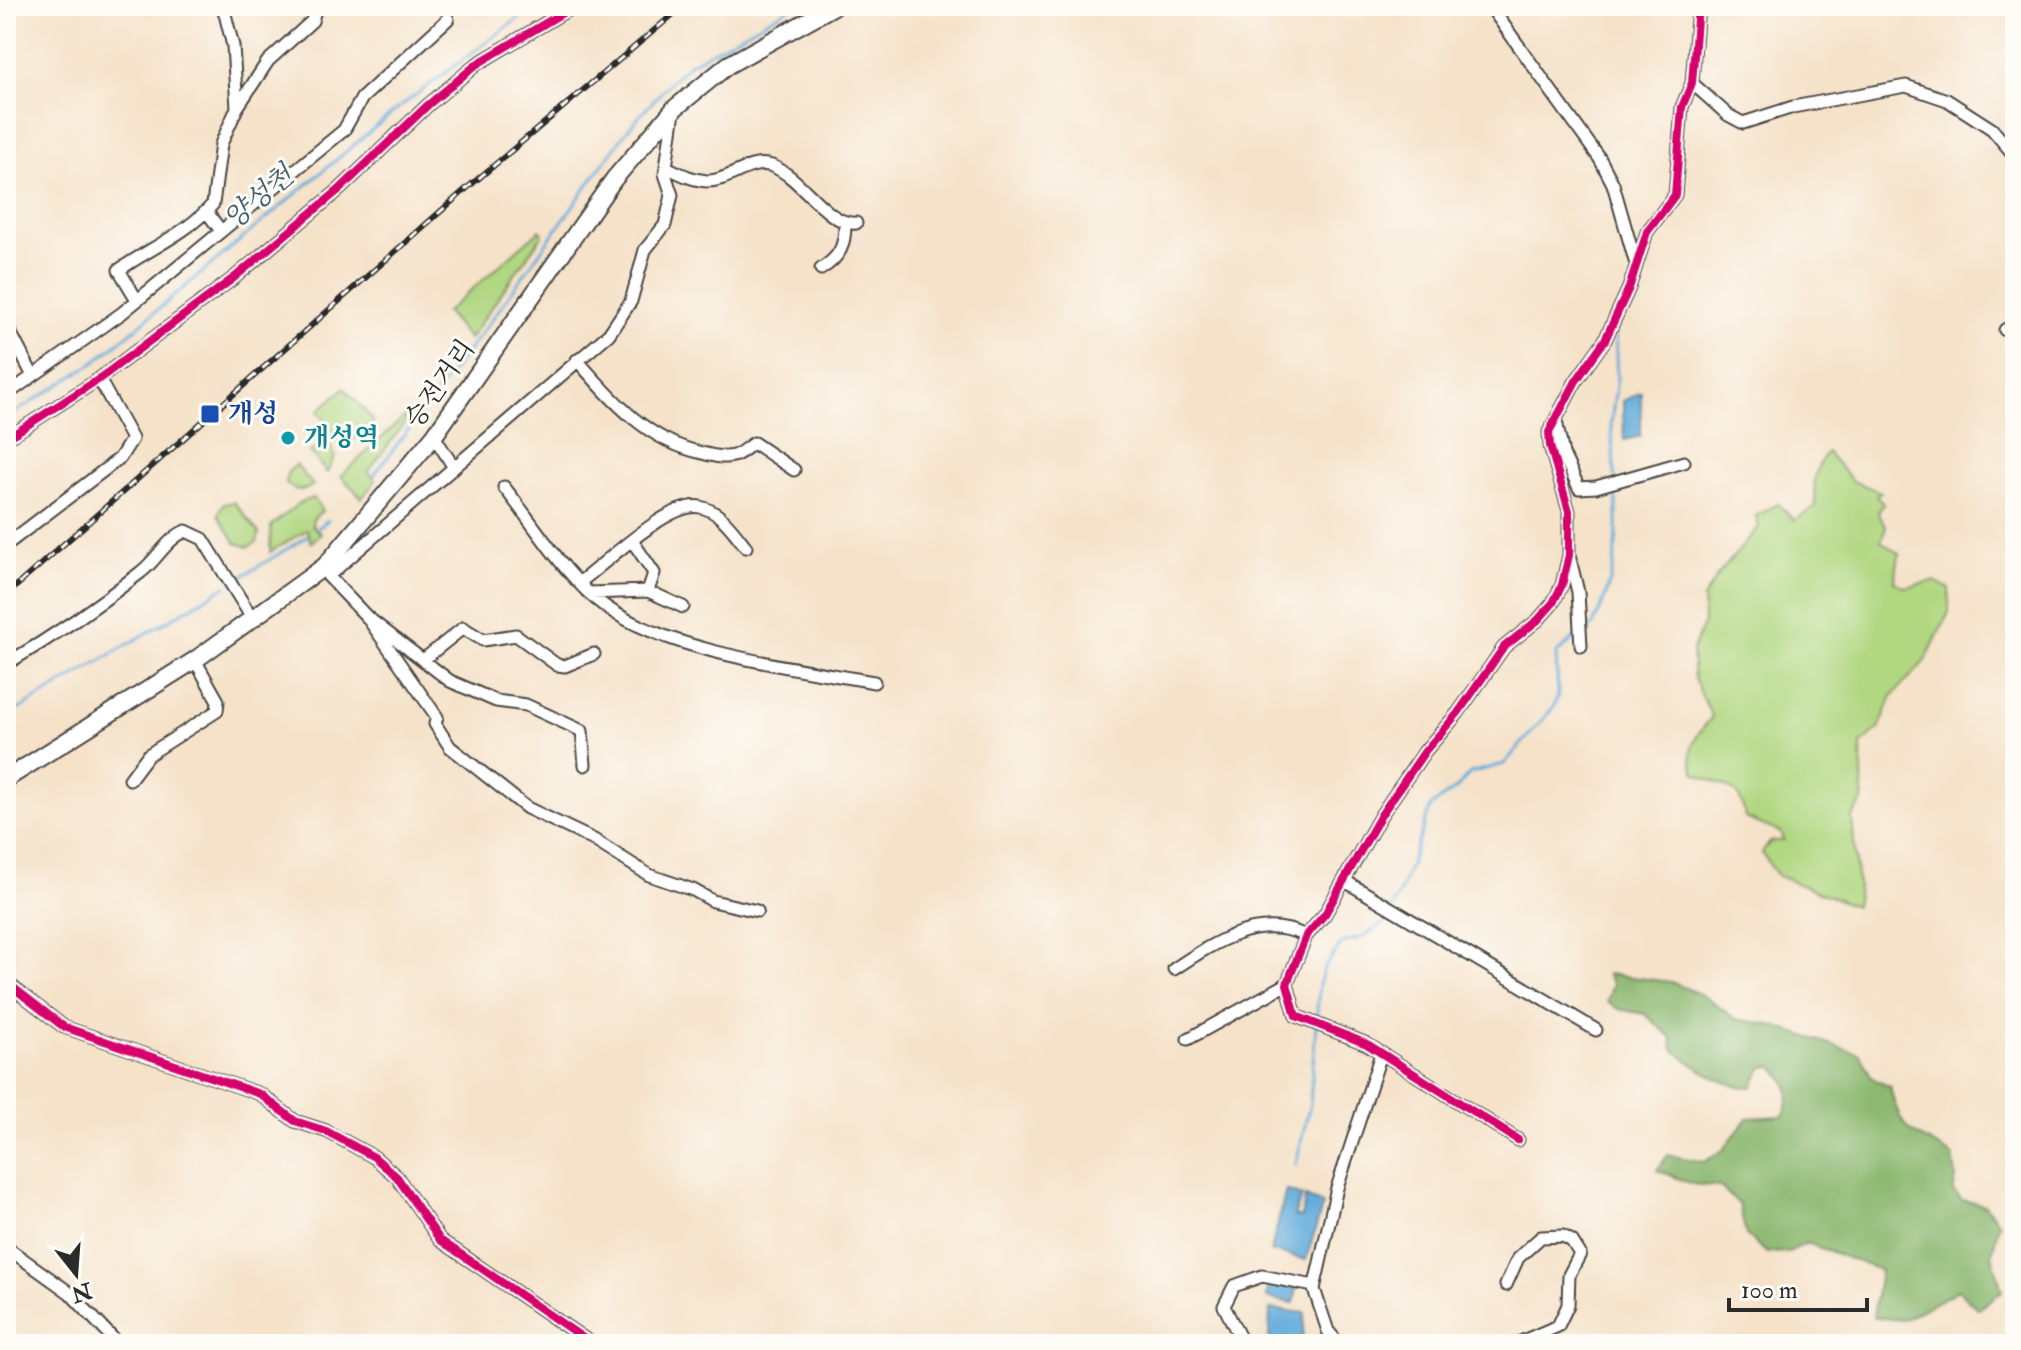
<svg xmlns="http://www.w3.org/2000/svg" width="2021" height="1350" viewBox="0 0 2021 1350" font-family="'IM FELL Double Pica','Noto Serif KR',serif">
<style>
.green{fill:#b1d781;stroke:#6e8156;stroke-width:2}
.forest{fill:#8cb86f;stroke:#5c724d;stroke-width:2}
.water{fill:#64acdb;stroke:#486c83;stroke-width:2}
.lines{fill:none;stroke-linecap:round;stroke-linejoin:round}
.stream{stroke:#64acdb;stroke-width:3}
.minor-casing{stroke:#494643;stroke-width:15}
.primary-casing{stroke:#494643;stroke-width:20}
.minor{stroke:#fff;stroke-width:11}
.primary{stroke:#fff;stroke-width:16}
.rail-casing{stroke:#2b2b2b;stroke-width:6}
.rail{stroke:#fdfcf7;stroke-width:3;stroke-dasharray:9;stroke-linecap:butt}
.cycleway-casing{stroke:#fdfcf7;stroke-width:13}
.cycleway{stroke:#d6006c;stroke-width:8}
.transit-dot{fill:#1a4fb4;stroke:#fdfcf7;stroke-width:3}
.culture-dot{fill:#0f9aa8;stroke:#fdfcf7;stroke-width:3}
.labels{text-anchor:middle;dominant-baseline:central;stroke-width:6;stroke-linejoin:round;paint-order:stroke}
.street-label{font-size:26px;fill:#2b2b2b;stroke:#fdfcf7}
.transit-label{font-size:26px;font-weight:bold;fill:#164399;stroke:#fdfcf7;text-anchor:start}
.culture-label{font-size:26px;font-weight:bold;fill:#0d838f;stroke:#fdfcf7;text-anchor:start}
.water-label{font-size:28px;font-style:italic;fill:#425f71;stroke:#fdfcf7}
</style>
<rect width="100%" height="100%" fill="#fdfcf7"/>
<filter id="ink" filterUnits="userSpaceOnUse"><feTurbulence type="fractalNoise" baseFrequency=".0125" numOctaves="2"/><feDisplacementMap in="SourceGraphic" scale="16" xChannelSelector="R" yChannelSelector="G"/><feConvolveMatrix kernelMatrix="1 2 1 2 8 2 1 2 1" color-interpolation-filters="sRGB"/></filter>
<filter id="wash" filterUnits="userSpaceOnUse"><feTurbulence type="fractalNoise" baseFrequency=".006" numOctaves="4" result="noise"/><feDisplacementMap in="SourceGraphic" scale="32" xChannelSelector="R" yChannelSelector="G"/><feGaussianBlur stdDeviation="1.8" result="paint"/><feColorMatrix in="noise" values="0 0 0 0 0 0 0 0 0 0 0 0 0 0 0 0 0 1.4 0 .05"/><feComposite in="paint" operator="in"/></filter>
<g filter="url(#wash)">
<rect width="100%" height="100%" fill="#f5e2c9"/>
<!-- green -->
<path class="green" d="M 540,230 L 543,234 L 469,339 L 446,312 Z
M 344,388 L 374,421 L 344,448 L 318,411 Z
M 404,417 L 407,420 L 368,472 L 376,480 L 362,498 L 341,476 Z
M 324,443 L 330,445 L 335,456 L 327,473 L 310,452 Z
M 1827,452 L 1852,481 L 1881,492 L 1876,496 L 1883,504 L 1878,512 L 1886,527 L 1881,541 L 1899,554 L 1895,582 L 1905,587 L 1935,581 L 1949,589 L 1949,612 L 1925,661 L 1892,696 L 1879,729 L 1861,744 L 1863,799 L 1852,818 L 1858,887 L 1855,906 L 1778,876 L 1762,853 L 1770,842 L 1785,840 L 1780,832 L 1745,818 C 1741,782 1722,788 1695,773 C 1685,746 1695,737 1712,717 L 1694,679 L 1692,652 L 1704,622 L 1703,599 L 1716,577 L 1759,527 L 1756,516 L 1778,504 L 1794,520 L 1816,507 C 1813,485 1813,470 1827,452 Z
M 296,465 L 313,485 C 304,492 295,492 286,483 L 287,473 Z
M 314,498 L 322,511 L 313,519 L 312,525 L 321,534 L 311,542 L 307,530 L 270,552 L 271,526 L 301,502 Z
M 234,502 L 259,533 L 257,542 L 248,547 L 236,543 L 218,515 L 223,504 Z"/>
<!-- forest -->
<path class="forest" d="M 1607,974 L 1671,982 L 1702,995 L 1736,1019 L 1771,1025 L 1860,1054 L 1872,1078 L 1890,1087 C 1903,1140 1913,1129 1953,1156 L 1956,1178 L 1953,1192 L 1962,1200 L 1985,1205 L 1999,1223 L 1992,1254 L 2002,1291 L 1978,1309 L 1958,1290 L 1903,1320 L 1873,1317 L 1880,1270 L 1807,1243 L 1788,1252 L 1767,1253 L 1746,1235 L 1739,1204 L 1720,1187 L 1693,1184 L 1657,1170 L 1668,1155 L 1704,1162 L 1723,1150 L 1747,1118 L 1783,1116 C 1794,1096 1789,1082 1773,1066 L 1763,1067 L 1752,1087 C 1720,1087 1699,1068 1673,1050 L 1672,1038 L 1645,1014 L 1618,1009 L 1607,1001 L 1613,985 Z"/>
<!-- water -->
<path class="water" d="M 1641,392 L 1641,436 L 1624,440 L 1623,401 Z
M 1286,1190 L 1302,1196 L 1294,1216 L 1302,1218 L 1305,1197 L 1323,1204 L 1306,1260 L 1271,1251 Z
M 1269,1282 L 1297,1288 L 1294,1303 L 1267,1298 Z
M 1270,1309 L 1305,1313 L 1302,1341 L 1269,1340 Z"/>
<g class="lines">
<!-- stream -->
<path class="stream" d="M 6,418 L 94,363 L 397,109 L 535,6
M 374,475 L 495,315 L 628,129 L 675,77 L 691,63 L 793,6
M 1615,477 L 1611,424 L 1617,378 L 1615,330
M 318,528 L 328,520
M 233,582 L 308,536
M 1584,630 L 1592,627 C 1616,581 1621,536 1615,484
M 6,717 L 226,586
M 1296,1164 L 1310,1103 L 1319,985 L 1324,968 L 1342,943 L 1363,937 L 1383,924 L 1401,890 L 1431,806 L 1456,789 L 1470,773 L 1504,764 L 1552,709 L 1558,696 L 1556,654 L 1575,638"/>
</g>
</g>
<g filter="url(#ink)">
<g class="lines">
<!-- minor casing -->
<g class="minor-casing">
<path id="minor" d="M 223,6 L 233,46 L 237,108
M 1490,6 L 1600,159 L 1613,184 L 1635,261
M 1692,83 L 1728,115 L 1743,123 L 1793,107 L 1906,86 L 1947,100 L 1992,129 L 2015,156
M 666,167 C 679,173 692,180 707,181 C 729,182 750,158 772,166 C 802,177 827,226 856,223
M 207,212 L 221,231
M 821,269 C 840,257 845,246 845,224
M 137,300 L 119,270 C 152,247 186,234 213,204 L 221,144 L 237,108 L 268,61 L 312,21 L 316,6
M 6,324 L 33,376
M 2005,330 L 2015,324
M 577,360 C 613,401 647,441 702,453 C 711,455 723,459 733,456 C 741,454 747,447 754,443 L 794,470
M 6,395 L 122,313 L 344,130 L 362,98 L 448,19
M 1556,421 L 1563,454 L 1579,488 L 1596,487 L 1684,462
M 434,436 L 453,466
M 6,439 L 99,379 L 235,277 L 340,189 L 428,105 L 477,64 L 574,6
M 504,487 C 534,524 568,581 606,607 C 671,653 796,668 874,682
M 633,542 L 654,573 L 648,591
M 6,545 L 120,458 L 132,439 L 99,379
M 1569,555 L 1578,592 L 1581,646
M 325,566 L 328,576 L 609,334 L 631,301 L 645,250 L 665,225 L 672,195 L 665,174 L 674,111
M 328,576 L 367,617 L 450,681 L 496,701 L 526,705 L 582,731 L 585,765
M 580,582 C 606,563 669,501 700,507 C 721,511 734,532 746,547
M 589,593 L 648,591 L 683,607
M 367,617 L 437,717 L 435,724 L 450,747 L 527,808 L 594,840 L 649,875 L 693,890 L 713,901 L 757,911
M 423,660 L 463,628 L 483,640 L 516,635 L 557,665 L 565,666 L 594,654
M 6,664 C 54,636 98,606 141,572 C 157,560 167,538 186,531 L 203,539 L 254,621
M 130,779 L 148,755 L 217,711 L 218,701 L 195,660
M 1345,881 L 1596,1030
M 1174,969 C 1215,942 1258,913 1306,936
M 6,982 L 64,1027 L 260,1094 L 295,1121 L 326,1131 L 374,1157 L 397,1177 L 440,1240 L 592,1344
M 1188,1039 L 1287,984
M 1518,1140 L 1367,1044 L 1296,1016 L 1287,984 L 1306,936 L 1325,914 L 1381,815 L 1425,751 L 1458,713 L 1504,647 L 1538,620 L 1553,603 L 1562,585 L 1569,555 L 1569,511 L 1550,446 L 1549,432 L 1576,381 L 1605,340 L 1629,288 L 1647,232 L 1675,195 L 1682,107 L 1692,83 L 1698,6
M 6,1247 L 70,1293 L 118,1344
M 1506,1285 L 1518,1258 L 1541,1237 L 1563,1236 L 1572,1241 L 1580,1254 L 1569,1275 L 1568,1305 L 1558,1326 L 1516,1344
M 1243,1344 L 1224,1306 L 1234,1286 L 1262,1276 L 1314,1286
M 1339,1344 L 1328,1331 L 1314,1289 L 1337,1188 L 1381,1054"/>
</g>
<!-- primary casing -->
<g class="primary-casing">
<path id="primary" d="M 6,779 L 195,660 L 325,566 L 434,436 L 614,179 L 675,108 L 728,65 L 834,6"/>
</g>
<!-- minor -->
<use href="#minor" class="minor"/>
<!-- primary -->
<use href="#primary" class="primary"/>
<!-- rail casing -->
<g class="rail-casing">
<path id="rail" d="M 6,595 L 466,189 L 683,6"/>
</g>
<!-- rail -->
<use href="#rail" class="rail"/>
<!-- cycleway casing -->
<g class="cycleway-casing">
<path id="cycleway" d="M 6,439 L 99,379 L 235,277 L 340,189 L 428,105 L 477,64 L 574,6
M 6,982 L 64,1027 L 260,1094 L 295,1121 L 326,1131 L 374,1157 L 397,1177 L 440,1240 L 592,1344
M 1518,1140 L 1367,1044 L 1296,1016 L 1287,984 L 1306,936 L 1325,914 L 1381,815 L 1425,751 L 1458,713 L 1504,647 L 1538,620 L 1553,603 L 1562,585 L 1569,555 L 1569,511 L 1550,446 L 1549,432 L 1576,381 L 1605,340 L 1629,288 L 1647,232 L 1675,195 L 1682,107 L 1692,83 L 1698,6"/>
</g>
<!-- cycleway -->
<use href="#cycleway" class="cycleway"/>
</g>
</g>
<!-- markers -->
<rect class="transit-dot" x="200" y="404" width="20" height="20" rx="4"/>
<circle class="culture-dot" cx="288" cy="438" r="8"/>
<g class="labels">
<!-- street labels -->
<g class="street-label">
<text transform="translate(440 384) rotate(-55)">승전거리</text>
</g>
<!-- transit labels -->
<g class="transit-label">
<text x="228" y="414">개성</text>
</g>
<!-- culture labels -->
<g class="culture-label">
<text x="304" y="438">개성역</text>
</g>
<!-- water labels -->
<g class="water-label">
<text transform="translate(259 198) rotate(-40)">양성천</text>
</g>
</g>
<!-- margin -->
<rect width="2021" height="1350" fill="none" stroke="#fdfcf7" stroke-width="32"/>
<!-- north arrow -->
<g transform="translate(76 1274) rotate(163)" stroke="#fdfcf7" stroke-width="6" paint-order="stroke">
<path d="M0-6L14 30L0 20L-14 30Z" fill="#2b2b2b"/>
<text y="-12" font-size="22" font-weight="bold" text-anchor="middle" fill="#2b2b2b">N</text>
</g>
<!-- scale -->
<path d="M1729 1298v12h138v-12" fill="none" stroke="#2b2b2b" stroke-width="4"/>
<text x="1741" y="1298" font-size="24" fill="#2b2b2b" stroke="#fdfcf7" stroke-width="6" paint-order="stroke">100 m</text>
</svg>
